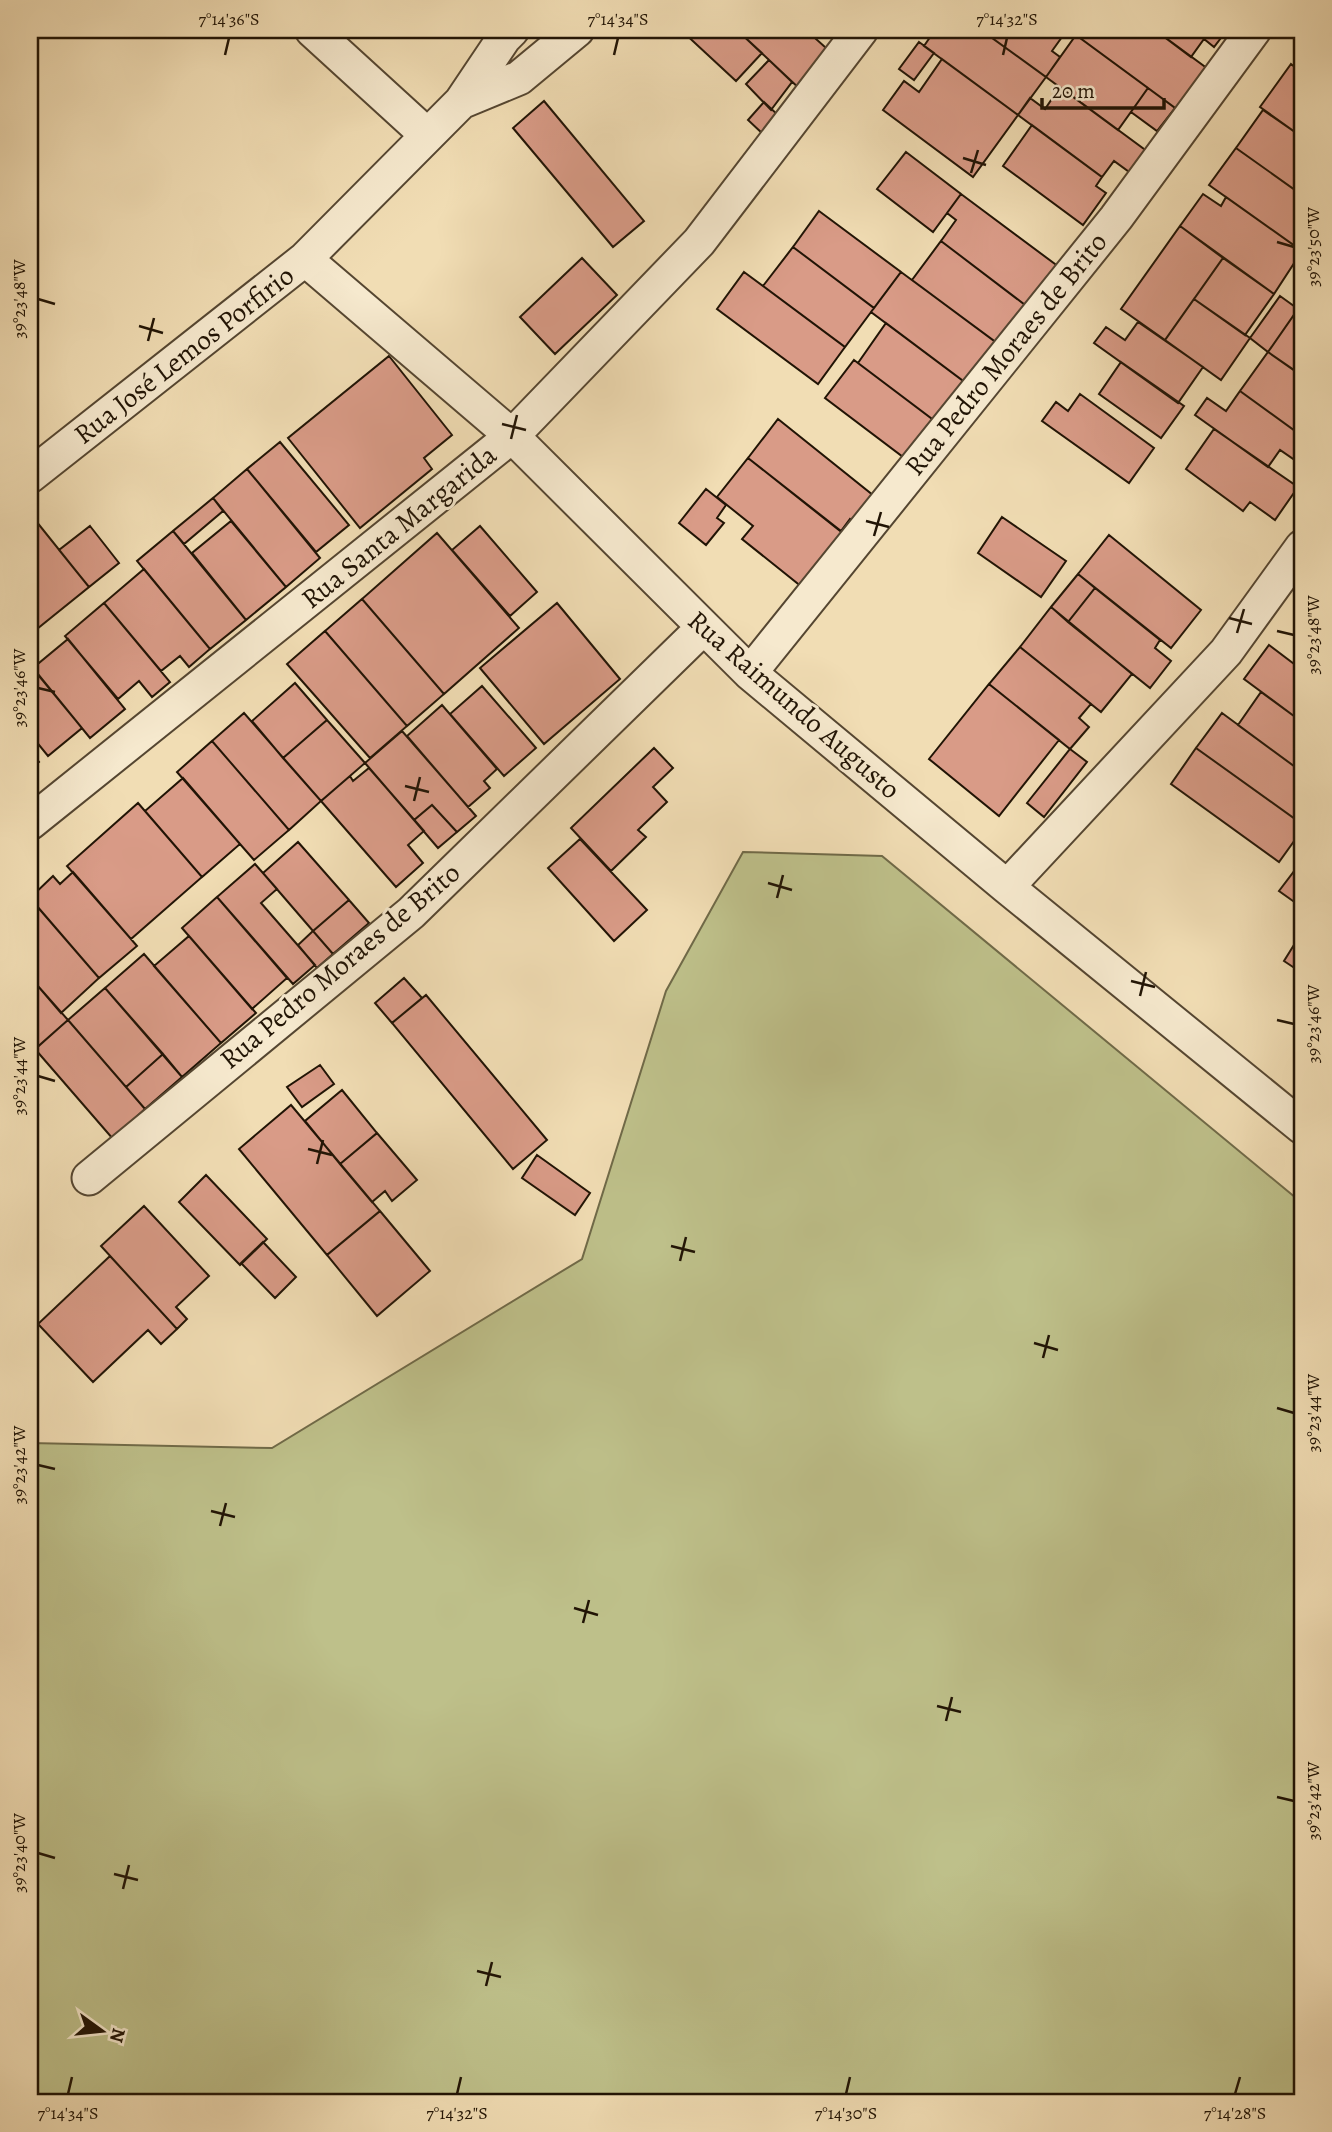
<svg xmlns="http://www.w3.org/2000/svg" width="1332" height="2132" viewBox="0 0 1332 2132" font-family="Alegreya,serif">
<style>
.green{fill:#bec08a;stroke:#706a48;stroke-width:2}
.building{fill:#d99b87;stroke:#211405;stroke-width:2}
.lines{fill:none;stroke-linecap:round;stroke-linejoin:round}
.minor-casing{stroke:#554631;stroke-width:37}
.minor{stroke:#f6e9ce;stroke-width:33}
.ticks{fill:none;stroke:#211405;stroke-width:2.5}
.labels{text-anchor:middle;dominant-baseline:central;stroke-width:6;stroke-linejoin:round;paint-order:stroke}
.street-label{font-size:28px;fill:#211405;stroke:#f6e9ce}
.neatline{fill:none;stroke:#211405;stroke-width:2.5}
.ticks-label{font-size:18px;text-anchor:middle;fill:#211405}
</style>
<rect width="100%" height="100%" fill="#f1ddb4"/>
<filter id="stains"><feTurbulence type="fractalNoise" baseFrequency=".00286" numOctaves="4"/><feColorMatrix values="0 0 0 0 .2 0 0 0 0 .09 0 0 0 0 .02 0 0 0 .5 -.17"/></filter>
<radialGradient id="worn" r=".72"><stop offset=".6" stop-color="#630" stop-opacity="0"/><stop offset="1" stop-color="#630" stop-opacity=".3"/></radialGradient>
<!-- green -->
<path class="green" d="M 743,852 L 882,856 L 1302,1203 L 1302,2102 L 30,2102 L 30,1443 L 272,1448 L 582,1259 L 666,991 Z"/>
<!-- building -->
<path class="building" d="M 683,30 L 737,30 L 762,53 L 736,81 L 682,31 Z
M 737,30 L 806,30 L 835,56 L 802,91 Z
M 935,30 L 981,30 L 1046,77 L 1018,115 L 924,46 Z
M 981,30 L 1067,30 L 1052,51 L 1060,57 L 1046,77 Z
M 1080,30 L 1155,30 L 1208,69 L 1178,110 L 1076,35 Z
M 1155,30 L 1227,30 L 1214,47 L 1204,39 L 1191,57 Z
M 1076,35 L 1148,88 L 1118,130 L 1046,77 Z
M 919,42 L 934,53 L 914,80 L 899,69 Z
M 942,59 L 1018,115 L 973,177 L 883,110 L 904,81 L 919,92 Z
M 769,60 L 792,82 L 771,110 L 746,84 Z
M 1291,64 L 1302,73 L 1302,137 L 1260,107 Z
M 1060,87 L 1148,152 L 1132,174 L 1114,161 L 1102,177 L 1018,115 L 1030,98 L 1045,109 Z
M 1148,88 L 1175,108 L 1157,131 L 1131,112 Z
M 544,101 L 644,221 L 613,247 L 513,128 Z
M 764,102 L 779,116 L 763,134 L 748,120 Z
M 1263,110 L 1302,137 L 1302,195 L 1236,148 Z
M 1032,125 L 1102,177 L 1096,186 L 1106,193 L 1083,225 L 1003,166 Z
M 1236,148 L 1302,195 L 1302,251 L 1209,185 Z
M 906,152 L 961,194 L 933,232 L 877,189 Z
M 961,194 L 1059,267 L 1029,308 L 941,241 L 956,220 L 947,213 Z
M 1203,194 L 1221,206 L 1226,197 L 1302,251 L 1274,294 L 1180,226 Z
M 819,211 L 901,272 L 874,308 L 793,247 Z
M 1180,226 L 1223,258 L 1165,340 L 1121,309 Z
M 941,241 L 1029,308 L 1001,346 L 912,280 Z
M 793,247 L 874,308 L 845,347 L 763,286 Z
M 582,258 L 617,295 L 555,354 L 520,317 Z
M 1223,258 L 1274,294 L 1245,335 L 1194,299 Z
M 744,272 L 845,347 L 818,384 L 717,309 Z
M 901,272 L 1001,346 L 970,386 L 871,312 Z
M 1280,296 L 1298,309 L 1268,352 L 1250,338 Z
M 1194,299 L 1250,338 L 1221,380 L 1165,340 Z
M 1298,309 L 1302,312 L 1302,365 L 1297,372 L 1268,352 Z
M 1138,322 L 1203,367 L 1178,403 L 1094,343 L 1106,327 L 1125,340 Z
M 886,323 L 966,383 L 944,428 L 858,363 Z
M 1268,352 L 1302,376 L 1302,436 L 1240,391 Z
M 389,356 L 452,435 L 424,458 L 432,469 L 360,528 L 288,438 Z
M 854,360 L 944,428 L 915,466 L 825,398 Z
M 1121,362 L 1184,406 L 1161,438 L 1099,394 Z
M 1240,391 L 1302,436 L 1302,465 L 1280,450 L 1268,467 L 1195,415 L 1207,398 L 1226,411 Z
M 1080,394 L 1154,448 L 1129,483 L 1042,421 L 1056,402 L 1068,411 Z
M 778,419 L 884,504 L 863,530 L 850,519 L 841,531 L 748,458 Z
M 1214,429 L 1298,487 L 1275,520 L 1250,502 L 1243,511 L 1186,469 Z
M 280,442 L 349,525 L 316,552 L 247,469 Z
M 748,458 L 854,542 L 812,595 L 742,539 L 753,526 L 717,497 Z
M 247,469 L 320,558 L 286,587 L 213,498 Z
M 706,489 L 726,505 L 717,518 L 724,523 L 706,545 L 679,523 Z
M 213,498 L 223,511 L 184,544 L 173,531 Z
M 32,516 L 89,587 L 32,633 L 30,630 L 30,518 Z
M 1002,517 L 1066,561 L 1041,597 L 978,553 Z
M 231,521 L 286,587 L 246,620 L 192,553 Z
M 90,526 L 119,563 L 89,587 L 59,550 Z
M 480,526 L 537,592 L 510,616 L 452,550 Z
M 173,531 L 246,620 L 210,649 L 137,561 Z
M 437,533 L 519,628 L 444,694 L 362,599 Z
M 1109,535 L 1201,610 L 1171,648 L 1078,574 Z
M 144,569 L 210,649 L 189,667 L 180,656 L 161,671 L 104,603 Z
M 1078,574 L 1095,588 L 1068,622 L 1051,607 Z
M 1095,588 L 1160,640 L 1155,648 L 1171,661 L 1150,688 L 1068,622 Z
M 362,599 L 444,694 L 407,726 L 325,631 Z
M 104,603 L 170,682 L 152,697 L 139,681 L 118,699 L 65,636 Z
M 557,603 L 620,679 L 544,744 L 480,668 Z
M 1051,607 L 1132,674 L 1101,712 L 1020,647 Z
M 325,631 L 407,726 L 370,758 L 287,664 Z
M 68,639 L 125,709 L 90,738 L 33,668 Z
M 1269,645 L 1302,670 L 1302,722 L 1244,679 Z
M 1020,647 L 1091,704 L 1079,718 L 1089,727 L 1070,749 L 989,684 Z
M 30,665 L 82,728 L 48,756 L 30,734 Z
M 295,683 L 327,720 L 283,758 L 252,721 Z
M 989,684 L 1059,740 L 999,816 L 929,759 Z
M 482,686 L 536,748 L 504,776 L 450,714 Z
M 1261,692 L 1302,722 L 1302,772 L 1238,725 Z
M 442,705 L 497,769 L 484,781 L 490,788 L 468,807 L 407,736 Z
M 244,713 L 321,801 L 289,830 L 212,741 Z
M 1222,713 L 1302,772 L 1302,824 L 1196,748 Z
M 327,720 L 365,763 L 321,801 L 283,758 Z
M 402,731 L 476,816 L 457,832 L 432,805 L 414,820 L 365,763 Z
M 212,741 L 289,830 L 254,860 L 177,772 Z
M 654,748 L 673,768 L 653,787 L 667,802 L 638,830 L 646,837 L 611,871 L 571,828 Z
M 1196,748 L 1302,824 L 1302,830 L 1279,862 L 1171,784 Z
M 1070,749 L 1087,762 L 1044,817 L 1027,803 Z
M 30,751 L 39,762 L 30,770 Z
M 369,768 L 424,831 L 408,845 L 423,863 L 396,887 L 321,801 L 350,776 L 353,781 Z
M 183,778 L 240,844 L 202,877 L 145,811 Z
M 138,803 L 202,877 L 131,939 L 67,866 Z
M 432,805 L 457,832 L 438,848 L 414,820 Z
M 580,839 L 647,910 L 614,941 L 548,868 Z
M 298,842 L 349,900 L 313,931 L 263,873 Z
M 255,864 L 277,889 L 261,903 L 315,965 L 293,984 L 217,897 Z
M 1295,870 L 1302,875 L 1300,906 L 1279,891 Z
M 73,872 L 137,946 L 99,978 L 30,898 L 53,876 L 60,884 Z
M 217,897 L 287,978 L 252,1009 L 182,928 Z
M 349,900 L 369,923 L 333,954 L 313,931 Z
M 35,904 L 99,978 L 61,1013 L 30,977 L 30,909 Z
M 313,931 L 333,954 L 317,968 L 298,945 Z
M 1302,932 L 1302,973 L 1284,961 Z
M 189,936 L 256,1013 L 221,1043 L 154,966 Z
M 144,954 L 221,1043 L 182,1077 L 105,988 Z
M 30,977 L 68,1020 L 31,1053 L 30,1051 Z
M 404,978 L 422,998 L 392,1023 L 375,1003 Z
M 105,988 L 163,1054 L 126,1087 L 68,1020 Z
M 426,995 L 547,1140 L 513,1169 L 392,1023 Z
M 68,1020 L 145,1109 L 113,1139 L 35,1049 Z
M 163,1054 L 182,1077 L 145,1109 L 126,1087 Z
M 320,1065 L 334,1084 L 302,1107 L 287,1087 Z
M 342,1090 L 377,1133 L 340,1164 L 305,1121 Z
M 291,1105 L 380,1211 L 327,1255 L 239,1149 Z
M 377,1133 L 417,1180 L 392,1201 L 385,1191 L 372,1202 L 340,1164 Z
M 537,1155 L 590,1193 L 575,1215 L 522,1178 Z
M 206,1175 L 267,1239 L 240,1265 L 179,1202 Z
M 144,1206 L 209,1276 L 176,1307 L 187,1319 L 177,1329 L 101,1246 Z
M 380,1211 L 430,1271 L 377,1316 L 327,1255 Z
M 263,1242 L 296,1277 L 275,1298 L 241,1263 Z
M 110,1256 L 177,1329 L 161,1344 L 148,1330 L 93,1382 L 38,1324 Z"/>
<g class="lines">
<!-- minor casing -->
<g class="minor-casing">
<path id="minor" d="M 312,30 L 427,135
M 461,102 L 519,78 L 577,30
M 305,259 L 512,436 L 750,673 L 1007,887 L 1302,1127
M 30,476 L 305,259 L 461,102 L 504,38 L 512,30
M 750,673 L 1116,218 L 1254,30
M 30,823 L 512,436 L 699,242 L 861,30
M 1007,887 L 1226,652 L 1302,547
M 89,1178 L 411,913 L 703,628"/>
</g>
<!-- minor -->
<use href="#minor" class="minor"/>
</g>
<!-- ticks -->
<path class="ticks" d="M 225,55 L 229,38M 614,55 L 618,38M 1003,55 L 1007,38M 963,158 L 986,165M 971,173 L 978,150M 1277,242 L 1294,247M 38,299 L 55,304M 139,326 L 163,333M 148,341 L 154,318M 502,424 L 526,430M 511,439 L 517,415M 866,521 L 889,527M 874,536 L 881,512M 1229,618 L 1252,624M 1277,631 L 1294,635M 1237,633 L 1244,609M 38,688 L 55,692M 405,786 L 429,792M 414,801 L 420,777M 768,883 L 792,890M 777,898 L 783,875M 1131,981 L 1155,987M 1140,996 L 1146,972M 1277,1020 L 1294,1024M 38,1076 L 55,1081M 308,1149 L 332,1155M 317,1164 L 323,1140M 671,1246 L 695,1252M 680,1261 L 686,1237M 1034,1343 L 1058,1350M 1043,1358 L 1049,1335M 1277,1408 L 1294,1413M 38,1465 L 55,1469M 211,1511 L 235,1517M 220,1526 L 226,1503M 574,1608 L 598,1615M 583,1623 L 589,1600M 937,1706 L 961,1712M 946,1721 L 952,1697M 1277,1797 L 1294,1801M 38,1853 L 55,1858M 114,1874 L 138,1880M 123,1889 L 129,1865M 477,1971 L 501,1977M 486,1986 L 492,1962M 68,2094 L 72,2077M 457,2094 L 461,2077M 846,2094 L 850,2077M 1235,2094 L 1240,2077"/>
<g class="labels">
<!-- street labels -->
<g class="street-label">
<text transform="translate(1006 354) rotate(-51)">Rua Pedro Moraes de Brito</text>
<text transform="translate(184 355) rotate(-38)">Rua José Lemos Porfirio</text>
<text transform="translate(399 527) rotate(-39)">Rua Santa Margarida</text>
<text transform="translate(794 705) rotate(41)">Rua Raimundo Augusto</text>
<text transform="translate(340 966) rotate(-40)">Rua Pedro Moraes de Brito</text>
</g>
</g>
<!-- margin -->
<rect width="1332" height="2132" fill="none" stroke="#f1ddb4" stroke-width="77"/>
<!-- north arrow -->
<g transform="translate(102 2031) rotate(105)" stroke="#f6e9ce" stroke-width="5" paint-order="stroke">
<path d="M0-5L12 26L0 18L-12 26Z" fill="#211405"/>
<text y="-10" font-size="19" font-weight="bold" text-anchor="middle" fill="#211405">N</text>
</g>
<!-- scale -->
<path d="M1042 98v10h122v-10" fill="none" stroke="#211405" stroke-width="3.5"/>
<text x="1052" y="98" font-size="21" fill="#211405" stroke="#f6e9ce" stroke-width="5" paint-order="stroke">20 m</text>
<rect x="38" y="38" width="1256" height="2056" class="neatline"/>
<g class="ticks-label">
<text x="229" y="25">7°14'36"S</text>
<text x="618" y="25">7°14'34"S</text>
<text x="1007" y="25">7°14'32"S</text>
<text transform="translate(1313 247) rotate(-90)" y="6">39°23'50"W</text>
<text transform="translate(19 299) rotate(-90)" y="6">39°23'48"W</text>
<text transform="translate(1313 635) rotate(-90)" y="6">39°23'48"W</text>
<text transform="translate(19 688) rotate(-90)" y="6">39°23'46"W</text>
<text transform="translate(1313 1024) rotate(-90)" y="6">39°23'46"W</text>
<text transform="translate(19 1076) rotate(-90)" y="6">39°23'44"W</text>
<text transform="translate(1313 1413) rotate(-90)" y="6">39°23'44"W</text>
<text transform="translate(19 1465) rotate(-90)" y="6">39°23'42"W</text>
<text transform="translate(1313 1801) rotate(-90)" y="6">39°23'42"W</text>
<text transform="translate(19 1853) rotate(-90)" y="6">39°23'40"W</text>
<text x="68" y="2119">7°14'34"S</text>
<text x="457" y="2119">7°14'32"S</text>
<text x="846" y="2119">7°14'30"S</text>
<text x="1235" y="2119">7°14'28"S</text>
</g>
<rect width="100%" height="100%" filter="url(#stains)"/>
<rect width="100%" height="100%" fill="url(#worn)"/>
</svg>
